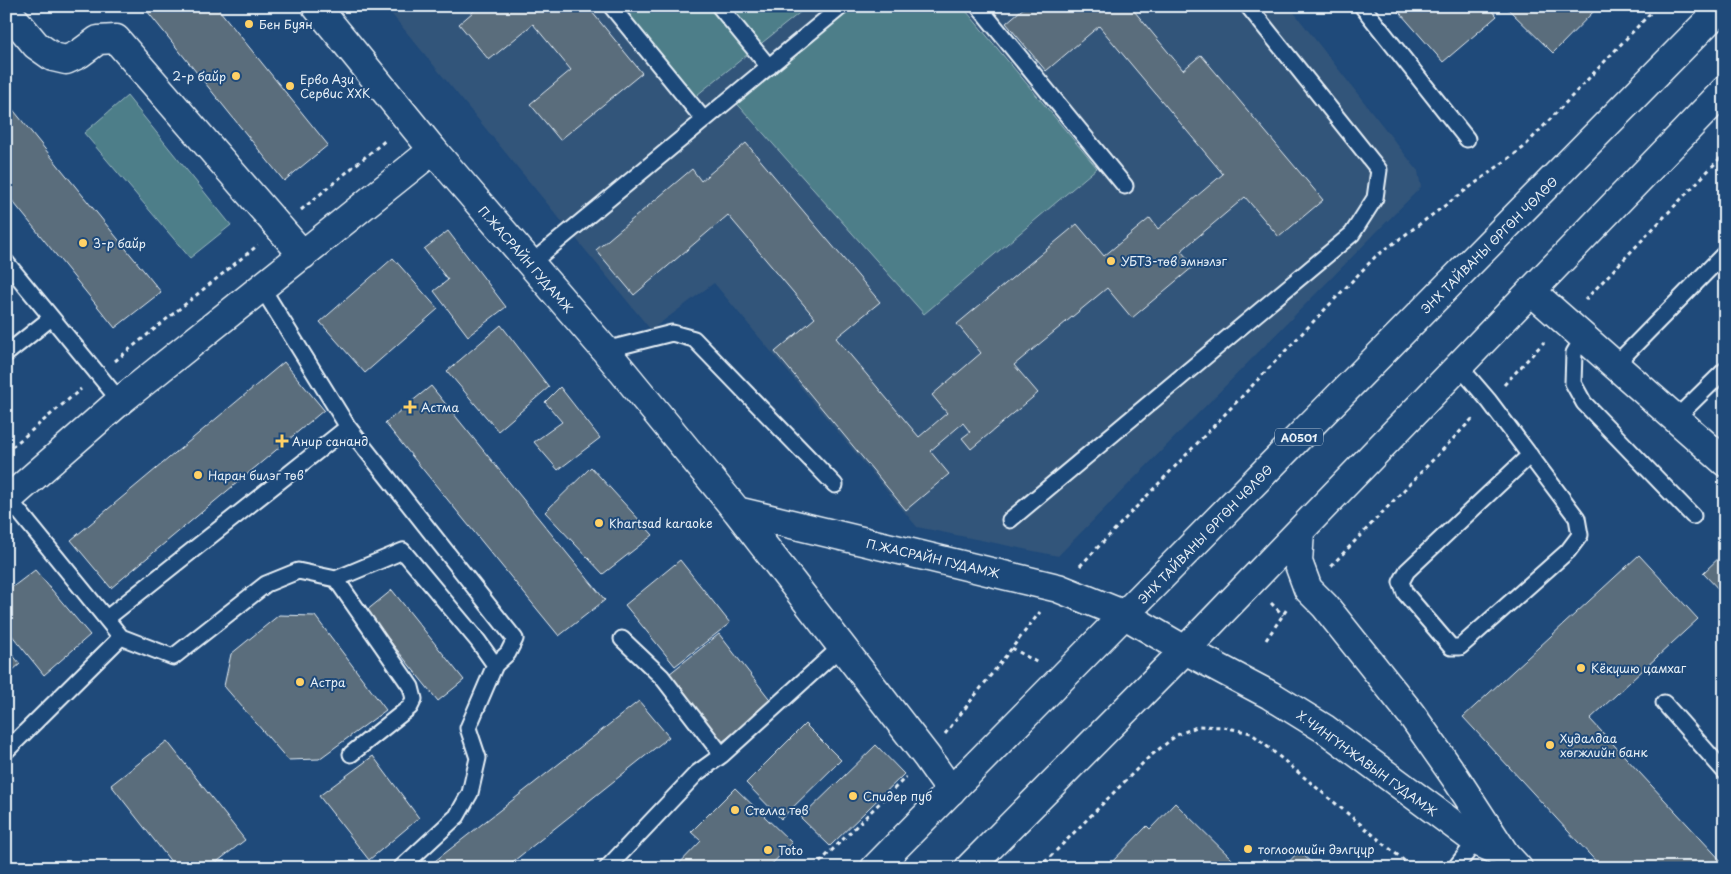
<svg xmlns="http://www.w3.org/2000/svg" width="1731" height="874" viewBox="0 0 1731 874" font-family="'Playpen Sans',sans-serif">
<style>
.built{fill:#31547a}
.green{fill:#4d7e89;stroke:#9ab8c0}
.building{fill:#5a6d7b;stroke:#e8f1f8}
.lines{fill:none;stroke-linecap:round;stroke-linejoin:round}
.lane-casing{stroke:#e8f1f8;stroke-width:19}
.street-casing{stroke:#e8f1f8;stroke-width:31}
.secondary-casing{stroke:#e8f1f8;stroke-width:31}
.highway-casing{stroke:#e8f1f8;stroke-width:31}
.path{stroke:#e8f1f8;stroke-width:3;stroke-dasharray:4 4;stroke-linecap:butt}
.lane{stroke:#1f4a7a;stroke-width:15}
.street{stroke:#1f4a7a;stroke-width:28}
.secondary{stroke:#1f4a7a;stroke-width:28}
.highway{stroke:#1f4a7a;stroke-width:28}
.poi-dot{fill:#ffd166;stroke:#1f4a7a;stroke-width:2}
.labels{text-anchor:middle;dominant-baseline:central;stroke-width:4;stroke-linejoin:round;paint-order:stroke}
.shield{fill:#1f4a7a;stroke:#acbfd2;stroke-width:1}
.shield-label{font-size:11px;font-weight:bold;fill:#e8f1f8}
.poi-label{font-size:12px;fill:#e8f1f8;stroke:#1f4a7a;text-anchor:start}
.street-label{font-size:12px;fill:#e8f1f8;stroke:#1f4a7a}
</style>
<rect width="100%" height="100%" fill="#1f4a7a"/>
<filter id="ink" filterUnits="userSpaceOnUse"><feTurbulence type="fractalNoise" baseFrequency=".02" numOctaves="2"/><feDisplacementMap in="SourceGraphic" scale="10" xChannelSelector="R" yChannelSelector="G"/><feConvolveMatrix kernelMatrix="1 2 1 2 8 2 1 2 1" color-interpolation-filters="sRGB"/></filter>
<g filter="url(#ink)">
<!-- built -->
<path class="built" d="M 385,6 L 1289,6 L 1418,171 L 1421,187 L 1058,556 L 917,527 L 714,283 L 651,330 Z"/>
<!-- green -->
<path class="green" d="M 608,6 L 808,6 L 687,103 Z
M 845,6 L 962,6 L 1097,168 L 924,314 L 733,99 Z
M 127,96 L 231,225 L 190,258 L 84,133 Z"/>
<!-- building -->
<path class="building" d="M 143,6 L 216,6 L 328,145 L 284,181 Z
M 480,6 L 587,6 L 642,73 L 560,140 L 530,104 L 571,70 L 533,24 L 489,60 L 459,24 Z
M 1026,6 L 1130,6 L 1183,70 L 1201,55 L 1323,200 L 1279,237 L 1245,197 L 1181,251 L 1194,266 L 1132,318 L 1107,288 L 1014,365 L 1038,393 L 971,449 L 962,438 L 970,432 L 963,423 L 930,451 L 949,474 L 906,510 L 775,352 L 815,318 L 728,215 L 634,295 L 596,250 L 692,169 L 701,181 L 746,143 L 880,302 L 836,338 L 919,437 L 947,413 L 932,395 L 981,353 L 957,324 L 1077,224 L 1104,256 L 1150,218 L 1158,229 L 1223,174 L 1099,26 L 1046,71 L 1006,23 Z
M 1394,6 L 1488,6 L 1497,16 L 1443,62 Z
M 1505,6 L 1599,6 L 1553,53 Z
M 6,101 L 161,292 L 115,328 L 6,193 Z
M 448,231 L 506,307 L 468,336 L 434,291 L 448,280 L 424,249 Z
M 393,258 L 438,309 L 365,373 L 320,322 Z
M 501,325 L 549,387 L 498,431 L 447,371 Z
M 284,362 L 324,410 L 111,588 L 71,540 Z
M 431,386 L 605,600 L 559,636 L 385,423 Z
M 560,387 L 600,438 L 558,470 L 534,442 L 562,422 L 545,402 Z
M 591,467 L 653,535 L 603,574 L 545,512 Z
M 1725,552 L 1725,596 L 1703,573 Z
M 1639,555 L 1698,619 L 1590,719 L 1725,865 L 1725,868 L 1602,868 L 1463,717 Z
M 680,560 L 730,623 L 675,666 L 625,605 Z
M 35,570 L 90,635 L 44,675 L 6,628 L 6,592 Z
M 392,590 L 464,680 L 438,701 L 366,611 Z
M 279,615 L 315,616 L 386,710 L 319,759 L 288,760 L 224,686 L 231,654 Z
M 719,634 L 772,702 L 722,742 L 669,674 Z
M 6,647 L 20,664 L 6,676 Z
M 639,701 L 669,737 L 505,868 L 426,868 Z
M 805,724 L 841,760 L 781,819 L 746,783 Z
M 167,741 L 245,840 L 209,868 L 176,868 L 111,785 Z
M 876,745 L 904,774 L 830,846 L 801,818 Z
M 373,756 L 419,818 L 369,860 L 319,796 Z
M 735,788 L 792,843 L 768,868 L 675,868 L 701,841 L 691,832 Z
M 1175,803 L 1241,868 L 1106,868 L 1147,826 L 1150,829 Z
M 1299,851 L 1317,868 L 1283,868 Z"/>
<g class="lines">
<!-- lane casing -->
<g class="lane-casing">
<path id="lane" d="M 611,6 L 704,120
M 719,6 L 769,67
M 978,6 L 1125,186
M 1362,6 L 1467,139
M 6,262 L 120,401
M 530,264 L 842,6
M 262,288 L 348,427 L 515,639 L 508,653 L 495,665
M 1583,338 L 1574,353 L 1573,383 L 1584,403 L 1693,516
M 605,350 L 672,333 L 694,339 L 835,485
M 6,354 L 51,318
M 1615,365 L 1725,253
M 1459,366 L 1489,401 L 1577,518 L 1580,535 L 1568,551 L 1460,647 L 1451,647 L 1405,593 L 1401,582 L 1407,571 L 1530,455
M 1675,419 L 1725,370
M 9,499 L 121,637 L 173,657 L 266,584 L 298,571 L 336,579 L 403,551 L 478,641 L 495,665 L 468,728 L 478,758 L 470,793 L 457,816 L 401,868
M 1010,520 L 1352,234 L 1375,198 L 1379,170 L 1248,6
M 336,579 L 411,687 L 414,699 L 410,707 L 351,754
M 107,618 L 348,427
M 622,639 L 662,677 L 722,755
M 1664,703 L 1725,772
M 6,751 L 121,637
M 607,868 L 697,773 L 722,755 L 842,646
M 1455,868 L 1476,841"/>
</g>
<!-- street casing -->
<g class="street-casing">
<path id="street" d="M 6,9 L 36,45 L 53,57 L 66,60 L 79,54 L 98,40 L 116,39 L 303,255
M 1531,291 L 1725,462
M 6,501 L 120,401 L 433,150"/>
</g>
<!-- secondary casing -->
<g class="secondary-casing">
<path id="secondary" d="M 316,6 L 433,150 L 605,350 L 737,511 L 927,757 L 951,791
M 737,511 L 1058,588 L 1125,615 L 1185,650 L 1270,695 L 1325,729 L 1476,841 L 1505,854 L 1518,868"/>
</g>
<!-- highway casing -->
<g class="highway-casing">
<path id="highway" d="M 1300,531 L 1298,562 L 1308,589 L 1325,606 L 1411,714 L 1455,777 L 1505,854
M 875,868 L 1723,6
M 969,868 L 1185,650 L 1725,90"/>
</g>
<!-- path -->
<path class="path" d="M 301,210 L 387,139
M 1585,300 L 1725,153
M 115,361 L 258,245
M 1504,385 L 1544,342
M 6,452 L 81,389
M 1080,566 L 1375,257 L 1523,148 L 1657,6
M 1331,566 L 1474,417
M 1271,603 L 1283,615
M 1266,640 L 1287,609
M 1012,648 L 1038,663
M 945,734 L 1040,612
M 814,868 L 906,777
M 1039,868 L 1149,757 L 1177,735 L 1199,726 L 1223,727 L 1251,733 L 1413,868"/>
<!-- lane -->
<use href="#lane" class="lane"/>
<!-- street -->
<use href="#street" class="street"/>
<!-- secondary -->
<use href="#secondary" class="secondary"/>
<!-- highway -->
<use href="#highway" class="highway"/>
</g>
</g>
<!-- markers -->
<g class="poi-dot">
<circle cx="249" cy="24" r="5"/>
<circle cx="236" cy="76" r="5"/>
<circle cx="290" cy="86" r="5"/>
<circle cx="83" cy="243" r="5"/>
<circle cx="1111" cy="261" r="5"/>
<path d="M407.5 399.5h5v5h5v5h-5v5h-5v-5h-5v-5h5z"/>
<path d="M279.5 433.5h5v5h5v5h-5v5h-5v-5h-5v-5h5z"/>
<circle cx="198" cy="475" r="5"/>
<circle cx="599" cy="523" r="5"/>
<circle cx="1581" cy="668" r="5"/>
<circle cx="300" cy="682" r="5"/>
<circle cx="1550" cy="745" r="5"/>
<circle cx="853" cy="796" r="5"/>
<circle cx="735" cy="810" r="5"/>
<circle cx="1248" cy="849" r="5"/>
<circle cx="768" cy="850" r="5"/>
</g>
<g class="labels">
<!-- shield labels -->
<rect class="shield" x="1275" y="428.5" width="48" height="17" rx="4"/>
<g class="shield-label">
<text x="1299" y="437">A0501</text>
</g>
<!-- poi labels -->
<g class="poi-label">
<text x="259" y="24">Бен Буян</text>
<text x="226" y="76" text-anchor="end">2-р байр</text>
<text x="300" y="79">Ерво Ази<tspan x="300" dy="14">Сервис ХХК</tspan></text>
<text x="93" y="243">3-р байр</text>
<text x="1121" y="261">УБТЗ-төв эмнэлэг</text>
<text x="421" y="407">Астма</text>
<text x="292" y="441">Анир сананд</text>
<text x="208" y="475">Наран билэг төв</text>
<text x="609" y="523">Khartsad karaoke</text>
<text x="1591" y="668">Кёкүшю цамхаг</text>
<text x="310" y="682">Астра</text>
<text x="1560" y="738">Худалдаа<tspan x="1560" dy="14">хөгжлийн банк</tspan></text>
<text x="863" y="796">Спидер пуб</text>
<text x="745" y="810">Стелла төв</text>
<text x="1258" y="849">тоглоомийн дэлгүүр</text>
<text x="778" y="850">Toto</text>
</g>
<!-- street labels -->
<g class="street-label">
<text transform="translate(1489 245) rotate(-45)">ЭНХ ТАЙВАНЫ ӨРГӨН ЧӨЛӨӨ</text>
<text transform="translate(526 259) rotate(49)">П.ЖАСРАЙН ГУДАМЖ</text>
<text transform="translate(1205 534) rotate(-46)">ЭНХ ТАЙВАНЫ ӨРГӨН ЧӨЛӨӨ</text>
<text transform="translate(933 558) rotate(13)">П.ЖАСРАЙН ГУДАМЖ</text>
<text transform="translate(1367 763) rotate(36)">Х.ЧИНГҮНЖАВЫН ГУДАМЖ</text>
</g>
</g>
<!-- margin -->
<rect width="1731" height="874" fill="none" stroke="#1f4a7a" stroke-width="25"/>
<rect x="12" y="12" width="1706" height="849" fill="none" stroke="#e8f1f8" stroke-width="2" filter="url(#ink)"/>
</svg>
